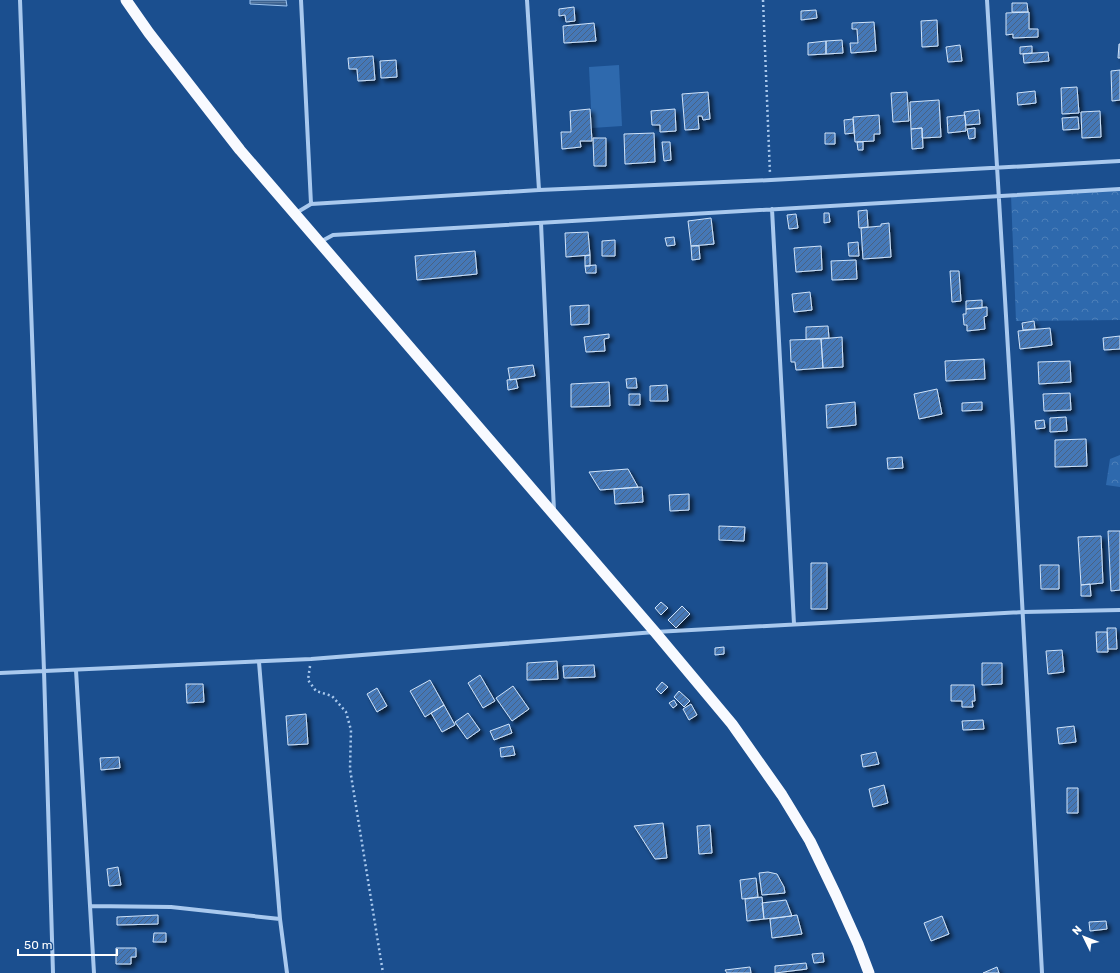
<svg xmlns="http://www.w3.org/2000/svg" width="1120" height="973" viewBox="0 0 1120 973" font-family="Rubik,sans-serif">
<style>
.forest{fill:url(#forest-crowns)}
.pitch{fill:#2e69ad}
.water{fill:url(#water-rules);stroke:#9cc4f0}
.building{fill:url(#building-hatch);stroke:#cfe3fa;filter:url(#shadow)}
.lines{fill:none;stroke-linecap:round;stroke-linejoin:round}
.path{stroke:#a9c9ee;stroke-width:2.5;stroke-dasharray:2 3;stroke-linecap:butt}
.minor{stroke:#a9c9ee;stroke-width:4}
.trunk{stroke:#f8faff;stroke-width:11}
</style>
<defs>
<pattern id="forest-crowns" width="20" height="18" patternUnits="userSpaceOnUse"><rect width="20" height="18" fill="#2e69ad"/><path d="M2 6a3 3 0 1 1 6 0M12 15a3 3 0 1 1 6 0" fill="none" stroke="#4d80b9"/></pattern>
<pattern id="water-rules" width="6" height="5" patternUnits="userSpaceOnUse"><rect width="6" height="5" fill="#3c6290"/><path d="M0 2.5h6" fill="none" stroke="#597aa1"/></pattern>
<pattern id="building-hatch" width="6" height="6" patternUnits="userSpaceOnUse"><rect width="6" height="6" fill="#4478b7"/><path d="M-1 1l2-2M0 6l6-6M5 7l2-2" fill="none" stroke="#486282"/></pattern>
<filter id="shadow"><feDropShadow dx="3.5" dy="3.5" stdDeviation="2" flood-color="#0009"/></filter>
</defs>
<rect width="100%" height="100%" fill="#1b4f8f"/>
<!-- forest -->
<path class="forest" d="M 1120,189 L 1120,320 L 1016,321 L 1011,195 Z
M 1120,455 L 1120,487 L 1106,485 L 1110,459 Z"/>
<!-- pitch -->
<path class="pitch" d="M 619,65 L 622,126 L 592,128 L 589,67 Z"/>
<!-- water -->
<path class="water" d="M 250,0 L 286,0 L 287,6 L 250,4 Z"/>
<!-- building -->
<path class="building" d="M 1012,3 L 1027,3 L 1028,12 L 1012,12 Z
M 574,7 L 575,21 L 566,22 L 565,15 L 559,16 L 559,9 Z
M 816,10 L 817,18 L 801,20 L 801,11 Z
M 1029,12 L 1029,29 L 1038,29 L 1038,37 L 1013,38 L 1013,34 L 1006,35 L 1006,13 Z
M 937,20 L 938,46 L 922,47 L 921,21 Z
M 874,22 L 876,51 L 851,53 L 850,43 L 858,43 L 857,29 L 852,29 L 852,23 Z
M 594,23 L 596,41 L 564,43 L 563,26 Z
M 842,40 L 843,53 L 826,54 L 826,41 Z
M 826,41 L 826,54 L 808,55 L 808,43 Z
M 1119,44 L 1120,44 L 1120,58 L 1118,58 Z
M 960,45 L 962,61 L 948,62 L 946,47 Z
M 1032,46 L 1032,53 L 1020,54 L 1020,47 Z
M 1048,52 L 1049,61 L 1024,63 L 1023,54 Z
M 373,56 L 375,80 L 358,81 L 357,69 L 349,69 L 348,58 Z
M 396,60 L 397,77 L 381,78 L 380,61 Z
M 1120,70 L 1120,100 L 1112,101 L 1111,71 Z
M 1077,87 L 1079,113 L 1062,114 L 1061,88 Z
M 1035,91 L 1036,103 L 1018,105 L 1017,93 Z
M 708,92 L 710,119 L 703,120 L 702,116 L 698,116 L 699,129 L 685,130 L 682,94 Z
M 907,92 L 909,121 L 893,122 L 891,93 Z
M 939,100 L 941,137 L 922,138 L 922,128 L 911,129 L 910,102 Z
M 590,109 L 592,141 L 580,141 L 581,147 L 562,149 L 561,132 L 571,132 L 570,111 Z
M 675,109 L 676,131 L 660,132 L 660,125 L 652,125 L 651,111 Z
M 979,110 L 980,124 L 966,125 L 964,112 Z
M 1100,111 L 1101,137 L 1082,138 L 1081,112 Z
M 879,115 L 880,134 L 874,134 L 874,141 L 855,142 L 853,117 Z
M 965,115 L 966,131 L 948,133 L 947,117 Z
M 1078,117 L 1079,129 L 1063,130 L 1062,118 Z
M 853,119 L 854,133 L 845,134 L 844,120 Z
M 922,128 L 923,148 L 912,149 L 911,129 Z
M 975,128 L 975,138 L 969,139 L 967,129 Z
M 654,133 L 655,162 L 625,164 L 624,134 Z
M 825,133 L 835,133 L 835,144 L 825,144 Z
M 593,138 L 606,138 L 606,166 L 594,166 Z
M 662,142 L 670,142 L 671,160 L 664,161 Z
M 857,142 L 863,142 L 863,150 L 858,150 Z
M 867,210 L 868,227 L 859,228 L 858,211 Z
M 824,213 L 829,213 L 830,222 L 824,223 Z
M 796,214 L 798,228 L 789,229 L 787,215 Z
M 711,218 L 714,244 L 691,246 L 688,221 Z
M 889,223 L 891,257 L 863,259 L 861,228 L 881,226 L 881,224 Z
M 588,232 L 590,255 L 566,257 L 565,233 Z
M 674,237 L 675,245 L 667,246 L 665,238 Z
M 615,240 L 615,256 L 602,256 L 602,241 Z
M 858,242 L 859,256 L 849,256 L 848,243 Z
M 691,246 L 699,246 L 700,259 L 692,260 Z
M 821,246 L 822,270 L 796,272 L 794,248 Z
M 475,251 L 477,274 L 417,280 L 415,256 Z
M 590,255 L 590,266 L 585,266 L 585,256 Z
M 856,260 L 857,279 L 832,280 L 831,261 Z
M 596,265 L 596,273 L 586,273 L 585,266 Z
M 950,271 L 959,271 L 961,301 L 952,302 Z
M 810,292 L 812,310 L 794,312 L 792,294 Z
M 982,300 L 982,308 L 966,309 L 966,301 Z
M 589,305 L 589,324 L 571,325 L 570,306 Z
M 987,307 L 987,316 L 984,317 L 985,329 L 967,331 L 967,325 L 964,325 L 963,314 L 966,314 L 966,309 Z
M 1034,321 L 1035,329 L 1023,330 L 1022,323 Z
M 828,326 L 829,338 L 806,339 L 806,327 Z
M 1050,328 L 1052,345 L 1020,349 L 1018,331 Z
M 609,334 L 609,338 L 604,339 L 605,351 L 586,352 L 584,337 Z
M 1120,336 L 1120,349 L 1104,350 L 1103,338 Z
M 842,337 L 843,367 L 823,368 L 821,339 Z
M 821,339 L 823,368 L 796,370 L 795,362 L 791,362 L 790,340 Z
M 984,359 L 985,379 L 946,381 L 945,361 Z
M 1070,361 L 1071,382 L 1039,384 L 1038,362 Z
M 533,365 L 535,376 L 510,380 L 508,368 Z
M 636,378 L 637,388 L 627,388 L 626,379 Z
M 516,379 L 518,388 L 508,390 L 507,380 Z
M 609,382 L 610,406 L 571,407 L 571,384 Z
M 667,385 L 668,401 L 650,401 L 650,386 Z
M 937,389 L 942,414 L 919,419 L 914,394 Z
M 1070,393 L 1071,410 L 1044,411 L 1043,394 Z
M 629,394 L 640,394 L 640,405 L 629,405 Z
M 855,402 L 856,425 L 827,428 L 826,405 Z
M 982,402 L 982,410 L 962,411 L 962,403 Z
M 1066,417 L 1067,431 L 1050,432 L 1050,418 Z
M 1044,420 L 1045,428 L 1036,429 L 1035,421 Z
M 1086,439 L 1087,466 L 1055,467 L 1055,440 Z
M 902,457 L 903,468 L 888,469 L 887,458 Z
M 628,469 L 638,487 L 600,490 L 589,472 Z
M 642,487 L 643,502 L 615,504 L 614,489 Z
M 689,494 L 689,510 L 670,511 L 669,495 Z
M 719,526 L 745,527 L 744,541 L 719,540 Z
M 1108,531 L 1120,531 L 1120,590 L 1111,591 Z
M 1101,536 L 1103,583 L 1081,585 L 1078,537 Z
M 811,563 L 827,563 L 827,609 L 811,609 Z
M 1040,565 L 1059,565 L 1059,589 L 1041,589 Z
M 1090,584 L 1091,596 L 1081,596 L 1081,585 Z
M 661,602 L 668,608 L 661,615 L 655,608 Z
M 682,606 L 690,614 L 676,628 L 668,620 Z
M 1107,628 L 1116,628 L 1117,649 L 1108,649 Z
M 1096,632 L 1107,632 L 1108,652 L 1097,652 Z
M 724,647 L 724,654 L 715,655 L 715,648 Z
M 1062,650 L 1064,672 L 1048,674 L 1046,651 Z
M 557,661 L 558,679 L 527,680 L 527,663 Z
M 982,663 L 1002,663 L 1002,684 L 982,685 Z
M 594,665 L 595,677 L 564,678 L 563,666 Z
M 480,675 L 495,701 L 483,708 L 468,683 Z
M 430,680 L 444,705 L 425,717 L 410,691 Z
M 662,682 L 668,687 L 661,694 L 656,689 Z
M 186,684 L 203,684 L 204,702 L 187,703 Z
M 951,685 L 974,685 L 975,701 L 972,701 L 973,707 L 962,707 L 962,701 L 951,701 Z
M 513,686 L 529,709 L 512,721 L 496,698 Z
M 377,688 L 387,706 L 377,712 L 367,694 Z
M 679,691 L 690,701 L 684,707 L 674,697 Z
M 674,700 L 677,705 L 673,708 L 669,703 Z
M 691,704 L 697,715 L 689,720 L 683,709 Z
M 444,705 L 455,725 L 442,732 L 431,713 Z
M 468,713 L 480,730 L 467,739 L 455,722 Z
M 306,714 L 308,744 L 288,745 L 286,716 Z
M 983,720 L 984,729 L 963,730 L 962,721 Z
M 509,724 L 512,733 L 494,740 L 490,731 Z
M 1074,726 L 1076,742 L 1059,744 L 1057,728 Z
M 513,746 L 515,755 L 501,757 L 500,748 Z
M 876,752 L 879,764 L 863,767 L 861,755 Z
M 119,757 L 120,768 L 101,770 L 100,758 Z
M 884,785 L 888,803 L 873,807 L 869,789 Z
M 1067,788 L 1078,788 L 1078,813 L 1067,813 Z
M 663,823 L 667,858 L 655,859 L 634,826 Z
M 710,825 L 712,853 L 699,854 L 697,826 Z
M 118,867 L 121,885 L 109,886 L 107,869 Z
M 768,872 L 777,874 L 784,887 L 785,893 L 762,895 L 759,873 Z
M 756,878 L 758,897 L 742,899 L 740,880 Z
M 762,897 L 764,919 L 747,921 L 745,899 Z
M 786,900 L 792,916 L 764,919 L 762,903 Z
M 158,915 L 158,924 L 117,925 L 117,917 Z
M 797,915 L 802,934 L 772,938 L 770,919 Z
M 942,916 L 949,934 L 931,941 L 924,923 Z
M 1106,921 L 1107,929 L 1090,931 L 1089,922 Z
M 154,933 L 166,933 L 166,942 L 153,942 Z
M 116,948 L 136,948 L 136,957 L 131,957 L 131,964 L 116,964 Z
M 823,953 L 824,962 L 814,963 L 812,954 Z
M 806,963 L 807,969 L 775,973 L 775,966 Z
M 750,967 L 751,973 L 727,973 L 725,970 Z
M 997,967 L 999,973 L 983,973 Z"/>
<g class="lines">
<!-- path -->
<path class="path" d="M 763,0 L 770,174
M 310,666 L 308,680 L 316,691 L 332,696 L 346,712 L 351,730 L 350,769 L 383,973"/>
<!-- minor -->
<path class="minor" d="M 20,0 L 44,671 L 53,973
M 301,0 L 311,204
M 527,0 L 539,190
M 987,0 C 1008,324 1025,649 1042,973
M 772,209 L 794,624
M 296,213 L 311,204 L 539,190 L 771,180 L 1120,161
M 541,223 L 554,511
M 320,242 L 333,235 L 1120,189
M 259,662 L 280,919 L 287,973
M 76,670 L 94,973
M 0,673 L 311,659 L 655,632 L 1023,612 L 1120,610
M 90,906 L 171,907 L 280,919"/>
<!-- trunk -->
<path class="trunk" d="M 126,0 L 149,33 L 240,150 L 655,632 L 732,724 L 782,795 L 810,841 L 836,895 L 858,944 L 869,973"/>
</g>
<!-- north arrow -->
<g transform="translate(1084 937) rotate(313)" stroke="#1b4f8f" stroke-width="3" paint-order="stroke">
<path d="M0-3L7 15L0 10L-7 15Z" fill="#ffffff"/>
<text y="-6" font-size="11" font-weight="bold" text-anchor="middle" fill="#ffffff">N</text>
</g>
<!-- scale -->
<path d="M18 949v6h99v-6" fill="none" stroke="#ffffff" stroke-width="2"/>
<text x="24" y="949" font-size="12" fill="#ffffff" stroke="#1b4f8f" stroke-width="3" paint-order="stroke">50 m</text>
</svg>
